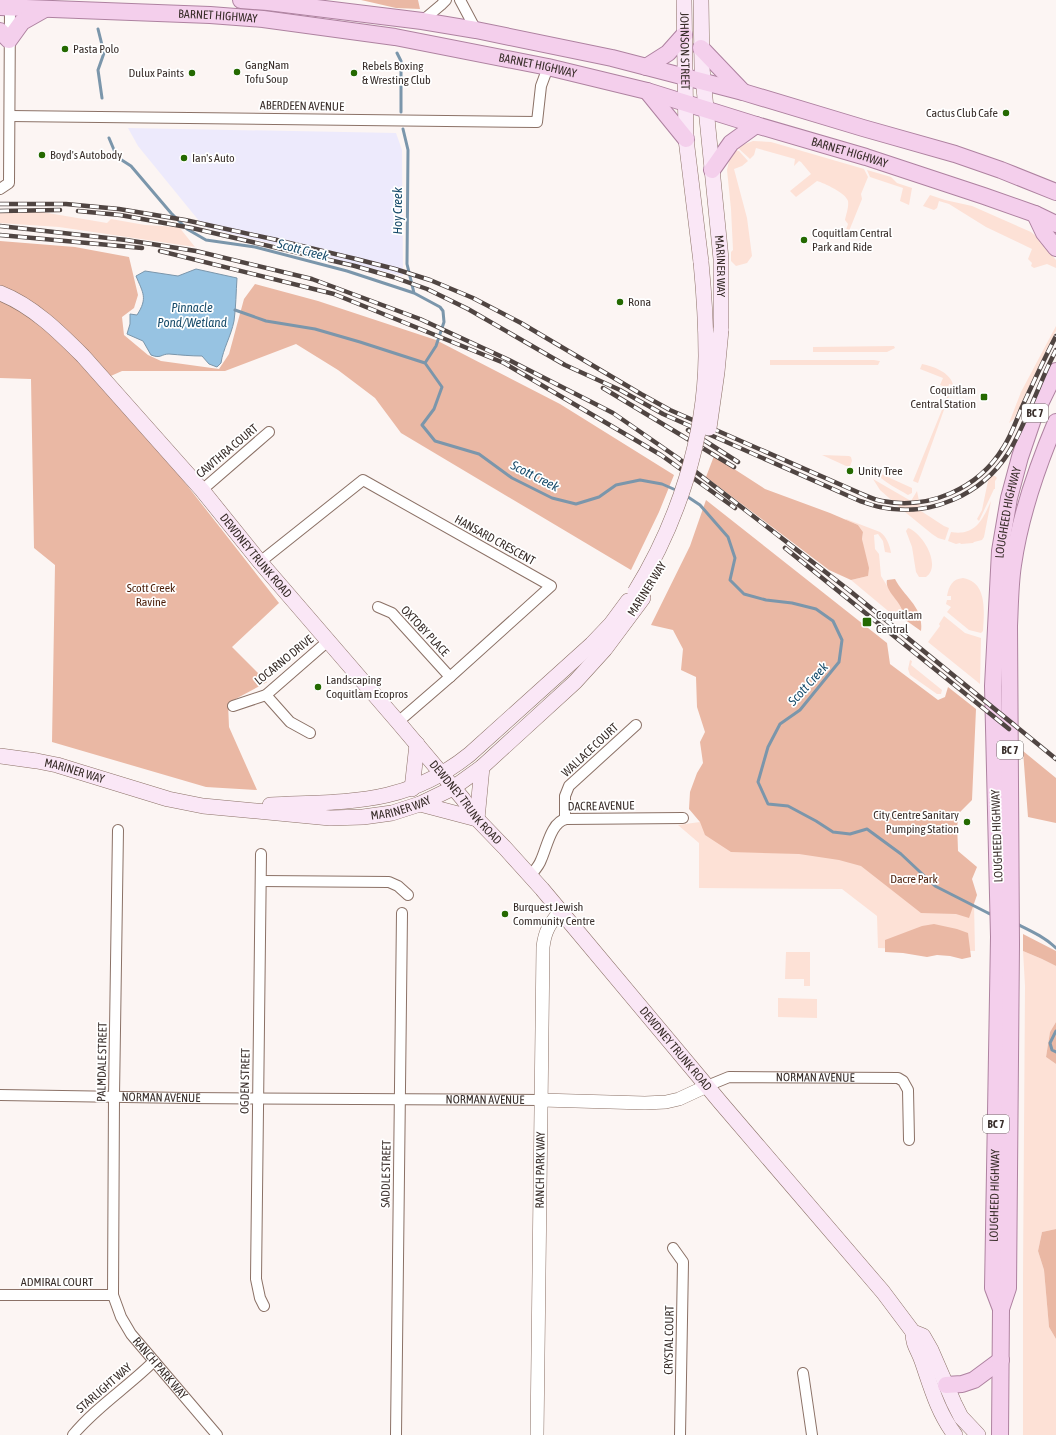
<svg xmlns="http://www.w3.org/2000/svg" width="1056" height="1435" viewBox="0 0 1056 1435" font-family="'Asap Condensed',sans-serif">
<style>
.industrial{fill:#edeafc}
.green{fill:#fde1d6}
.forest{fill:#eab8a4}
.water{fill:#97c3e2;stroke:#7b96ab}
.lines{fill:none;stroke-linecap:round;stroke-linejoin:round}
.stream{stroke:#7b96ab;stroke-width:3}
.minor-casing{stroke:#8b7166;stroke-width:12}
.tertiary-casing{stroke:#8b7166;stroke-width:14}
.secondary-casing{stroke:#8b7166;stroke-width:16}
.primary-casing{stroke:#ae82a0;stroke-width:18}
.minor{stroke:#fff;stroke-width:10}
.tertiary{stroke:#fff;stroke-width:13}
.secondary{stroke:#fae7f6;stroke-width:15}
.primary{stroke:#f4cfec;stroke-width:16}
.rail-casing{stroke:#504542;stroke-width:4.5}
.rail{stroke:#fff;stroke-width:3;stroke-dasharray:9;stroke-linecap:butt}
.secondary-bridge-casing{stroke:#8b7166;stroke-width:16;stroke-linecap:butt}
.secondary-bridge{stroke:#fae7f6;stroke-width:15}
.poi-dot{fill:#246900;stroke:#fff;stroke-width:1.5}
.labels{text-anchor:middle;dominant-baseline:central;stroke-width:3.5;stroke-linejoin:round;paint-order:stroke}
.shield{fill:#fff;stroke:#746d6a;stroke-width:1}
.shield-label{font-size:11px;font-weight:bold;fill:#392e2a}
.street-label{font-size:12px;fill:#392e2a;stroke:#fff}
.poi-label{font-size:12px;fill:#392e2a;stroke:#fff;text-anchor:start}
.park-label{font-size:12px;fill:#4a1c07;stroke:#fff}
.water-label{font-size:13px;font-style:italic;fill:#184c6b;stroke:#fff}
</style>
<rect width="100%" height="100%" fill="#fcf5f3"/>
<!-- industrial -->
<path class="industrial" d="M 128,128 L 396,133 L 402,150 L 403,276 L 204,227 L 138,146 Z"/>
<!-- green -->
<path class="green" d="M 753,141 L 771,142 L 864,169 L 868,177 L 861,194 L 862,199 L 849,231 L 846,230 L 848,224 L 845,220 C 846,215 849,207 848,201 C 846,193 824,183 817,181 L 796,197 L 790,191 L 811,174 L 801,162 L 799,161 L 794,166 L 795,159 L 756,148 L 754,155 L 750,159 L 738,148 L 745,144 Z
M 735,150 L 739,151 L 748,161 L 742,166 L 734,169 L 747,218 L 752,256 L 747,263 L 736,266 L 731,261 L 731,252 L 733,250 L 731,209 L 727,170 L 729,161 Z
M 867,170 L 891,177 L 897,183 L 912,188 L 909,205 L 900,201 L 903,188 L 870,177 Z
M 930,195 L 945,200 L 972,206 L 1031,232 L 1037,237 L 1056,260 L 1056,268 L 1047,264 L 1034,268 L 1031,266 L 1032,263 L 1028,259 L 1032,249 L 986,227 L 949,204 L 939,201 L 937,208 L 934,210 L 923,206 Z
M 0,212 L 42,212 L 107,223 L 111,219 L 145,225 L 179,227 L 195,247 L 59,227 L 0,223 Z
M 1056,326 L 1056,331 L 1014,419 L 1009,423 L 1021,392 Z
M 894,346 L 895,348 L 887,352 L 813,352 L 813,347 Z
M 770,360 L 874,360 L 880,361 L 878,365 L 770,365 Z
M 922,364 C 933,366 951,373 953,385 L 949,384 L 948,388 L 940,385 L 943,378 L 920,369 Z
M 950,390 L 951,390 L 918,483 L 913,481 Z
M 822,455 L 849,456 L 851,457 L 852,461 L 850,466 L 846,466 Z
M 875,470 L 878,470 L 879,473 L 912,488 L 912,493 L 908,495 C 900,490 877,479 875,470 Z
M 989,476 L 995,476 L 997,478 L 995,481 L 995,489 L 994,489 L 979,521 L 977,519 L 982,510 Z
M 873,479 L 911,501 L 917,491 L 921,511 L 944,526 L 949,528 L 945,540 L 938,538 L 932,534 L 905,512 L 880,490 Z
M 991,501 L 984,537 L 982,540 L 974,542 L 973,543 L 961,544 L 960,543 L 956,544 L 948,541 L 951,532 C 975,536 982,521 991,501 Z
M 846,519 L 880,532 C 886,536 890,545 891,553 L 885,552 L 883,541 L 878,534 L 874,535 L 875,549 L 879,554 L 881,576 L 889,589 L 901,606 L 904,614 L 903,620 L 899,620 L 851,580 L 868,576 L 862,539 L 863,532 L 858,525 L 846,520 Z
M 908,528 C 923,533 942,566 926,577 L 919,577 L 916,572 L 912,547 L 906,531 Z
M 963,578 C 988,582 984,613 983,631 L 981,633 L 969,630 L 947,612 L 951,607 L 946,604 L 947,600 L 951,600 L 951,596 L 947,596 C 949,586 952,579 963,578 Z
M 944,616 L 965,633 L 981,638 L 980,684 L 928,642 L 940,626 L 939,624 Z
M 910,660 L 912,661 L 911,665 L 942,690 L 941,694 L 937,694 L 910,675 L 908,669 Z
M 700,822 L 957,827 L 958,851 L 974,903 L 975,951 L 878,948 L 877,916 L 842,889 L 699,888 L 699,843 L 678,825 Z
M 1023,951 L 1042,959 L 1056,966 L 1056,1022 L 1050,1032 L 1046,1057 L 1056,1064 L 1056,1229 L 1042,1232 L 1038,1251 L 1044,1270 L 1049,1327 L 1056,1339 L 1056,1435 L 1023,1435 L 1023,1278 L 1025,986 Z
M 786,952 L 810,952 L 810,986 L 804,986 L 804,979 L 785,979 Z
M 778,998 L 817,999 L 817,1018 L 778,1017 Z"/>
<!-- forest -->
<path class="forest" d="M 361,0 L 418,0 L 420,9 L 396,8 Z
M 0,241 L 75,247 L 129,257 L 138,295 L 134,308 L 122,317 L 124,335 L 148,355 L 161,361 L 219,369 L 229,354 L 244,299 L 255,284 L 318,301 L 436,340 L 560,404 L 674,475 L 659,512 L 631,570 L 401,433 L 375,398 L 338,370 L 296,344 L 225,371 L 122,371 L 104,379 L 279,603 L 232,647 L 267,682 L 228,703 L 229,727 L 257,790 L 206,787 L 52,742 L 55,565 L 34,548 L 31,379 L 0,378 Z
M 714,456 L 765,489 L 830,513 L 858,525 L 863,532 L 862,539 L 869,568 L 868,576 L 851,580 L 829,570 L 706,477 Z
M 706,500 L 887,643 L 890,664 L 938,700 L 945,697 L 948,687 L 976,709 L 972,800 L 959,813 L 957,827 L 958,851 L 977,867 L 972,879 L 977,895 L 969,918 L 956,914 L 921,913 L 861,866 L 839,860 L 799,854 L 731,852 L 705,835 L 700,822 L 689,809 L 690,792 L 697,773 L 703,763 L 700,742 L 705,732 L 697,707 L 696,677 L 681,670 L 683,649 L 673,630 L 651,625 L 690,546 Z
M 895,579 C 904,597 924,607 921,631 L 904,619 C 905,603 884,592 887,580 Z
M 1023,751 L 1056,778 L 1056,823 L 1028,817 Z
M 934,924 L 957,929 L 968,933 L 971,957 L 962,959 L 950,956 L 937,955 L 927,957 L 903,953 L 885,952 L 885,940 L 922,926 Z
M 1023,934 L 1056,951 L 1056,966 L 1042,959 L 1023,951 Z
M 1056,1022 L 1056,1064 L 1046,1057 L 1050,1032 Z
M 1056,1229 L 1056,1339 L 1049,1327 L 1044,1270 L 1038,1251 L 1042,1232 Z"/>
<!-- water -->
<path class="water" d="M 196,269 L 237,278 C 236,292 236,307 234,321 C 231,336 223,349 221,363 L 217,367 L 209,364 L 202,356 C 191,356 181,355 169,354 C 161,354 161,359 151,355 L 143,341 L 127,334 L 130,324 L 130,314 L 137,315 C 148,298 143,293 136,276 L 145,271 L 178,276 Z"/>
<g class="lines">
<!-- stream -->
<path class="stream" d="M 98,29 L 104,53 L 98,70 L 102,98
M 397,53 L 401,61 L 401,112
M 403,129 L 408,150 L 407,264 L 414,293
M 109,138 L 117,157 L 131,166 L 171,213 L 187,229 L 206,240 L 255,247 L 347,271 L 414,293 L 440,307 L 443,311 L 444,322 L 436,346 L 425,363
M 235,310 L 266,321 L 315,329 L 360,342 L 425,363
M 425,363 L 442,387 L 434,409 L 422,425 L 435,441 L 479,454 L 512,478 L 552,498 L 576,504 L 599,497 L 616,485 L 640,480 L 662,484 L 678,491
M 685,495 L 700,505 L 728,537 L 735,558 L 730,580 L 744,594 L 766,600 L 792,603 L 816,609 L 833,621 L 842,640 L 839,662 L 800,710 L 780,724 L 768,747 L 758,782 L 768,804 L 788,806 L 816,821 L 833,832 L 850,834 L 867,829 L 901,854 L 935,886 L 988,913 L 993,915
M 1015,923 C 1029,930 1045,937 1056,948
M 1056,1031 L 1050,1043 L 1052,1050 L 1056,1052"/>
<!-- minor casing -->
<g class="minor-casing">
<g id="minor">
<path d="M 460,0 L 476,30"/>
<path d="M 422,21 L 441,5 L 446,0"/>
<path d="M 10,116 L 537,122 L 541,86 L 548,67"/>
<path d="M 0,189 L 9,183 L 10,7"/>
<path d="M 202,490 L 269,432"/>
<path d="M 260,562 L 363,480 L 551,586 L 450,677 L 398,722"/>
<path d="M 378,607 L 392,613 L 450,677"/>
<path d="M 266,695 L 290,722 L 310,733"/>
<path d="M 233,706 L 266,695 L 328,641"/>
<path d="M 565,819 L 565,796 L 569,786 L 636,725"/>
<path id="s1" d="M 118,830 L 114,1096 L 113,1295 L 121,1317 L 131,1334 L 217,1435"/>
<path d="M 261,854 L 256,1279 L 260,1298 L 264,1306"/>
<path d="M 530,876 C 534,871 539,866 541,860 C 547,847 551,822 566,819 L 683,818"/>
<path d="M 261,881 L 389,882 L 398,886 L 408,895"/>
<path id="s2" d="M 707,1086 L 729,1077 L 898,1078 L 903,1081 L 908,1090 L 909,1140"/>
<path id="s3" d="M 0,1095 L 187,1098 L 541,1100"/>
<path d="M 673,1248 L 683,1262 L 680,1435"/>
<path d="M 0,1295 L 113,1295"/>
<path d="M 803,1373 L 812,1435"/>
<path d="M 73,1435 C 96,1407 128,1387 154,1361"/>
<path d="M 396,1435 L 402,913"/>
</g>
</g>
<!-- tertiary casing -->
<g class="tertiary-casing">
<g id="tertiary">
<path d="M 541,1100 L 645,1103 L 666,1102 L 679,1099 L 707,1086"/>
<path id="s4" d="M 537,1435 L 543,947 C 545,930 550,924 560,911"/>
</g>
</g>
<!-- secondary casing -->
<g class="secondary-casing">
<g id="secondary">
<path id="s5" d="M 684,0 L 686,139 L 701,262"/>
<path id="s6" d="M 701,0 L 702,68 L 721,259 L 721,330"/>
<path id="s7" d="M 0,293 C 33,306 59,332 83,356 L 202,490 L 260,562 L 398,722 L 463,799 L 477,819 L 505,848 L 542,889 L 721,1103 L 883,1292 L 913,1332 L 923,1336 L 931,1350 L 954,1403 L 961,1417 L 978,1435"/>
<path id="s8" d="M 0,756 L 37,761 L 57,765 L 168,799 L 203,806 L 330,818 L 363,817 L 392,813 L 420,804 L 453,788 L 482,767 L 575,682 L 605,649 L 643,598"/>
<path d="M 412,789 L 417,744"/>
<path d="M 420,804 L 477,819"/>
<path d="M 270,805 C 347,801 406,806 470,754 L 592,644 L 611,624 L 628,601"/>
<path d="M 477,819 L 482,767"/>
<path d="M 913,1332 C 913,1346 918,1349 922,1361 C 931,1387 938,1413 955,1435"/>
</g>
</g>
<!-- primary casing -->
<g class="primary-casing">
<g id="primary">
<path d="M 241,0 L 268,2 L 422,21 L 476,30 L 612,58 L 743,92 L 863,128 L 955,154 L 1001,170 L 1056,192"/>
<path id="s9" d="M 0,7 L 210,15 L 263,19 L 395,37 L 548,67 L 647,91 L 756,125 L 866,157 L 984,196 L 1035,214 L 1056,224"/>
<path d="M 0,31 L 9,40 L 22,22 L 45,9"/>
<path d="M 701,48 L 743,92"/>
<path d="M 646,67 L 668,53 L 684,35"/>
<path d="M 647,91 L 686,139"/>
<path d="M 712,170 L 731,143 L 756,125"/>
<path d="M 1035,214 L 1044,233 L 1056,248"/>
<path id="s10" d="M 1001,1309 L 993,1288 L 999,937 L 993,686 L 1000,551 L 1009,498 L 1020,457 L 1034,416 L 1056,371"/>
<path d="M 946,1385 L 962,1384 L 974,1380 L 1001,1360"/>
<path d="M 1000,1435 L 1001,1309 L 1008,1288 L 1011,944 L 1009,626 C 1010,605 1010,585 1013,565 C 1020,516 1037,467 1056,422"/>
</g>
</g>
<!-- minor -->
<use href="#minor" class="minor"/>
<!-- tertiary -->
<use href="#tertiary" class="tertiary"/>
<!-- secondary -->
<use href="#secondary" class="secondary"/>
<!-- primary -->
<use href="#primary" class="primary"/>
<!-- rail casing -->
<g class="rail-casing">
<path id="rail" d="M 0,204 L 66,204 L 119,209 L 185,220 L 277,240 L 356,259 L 395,269 L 430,280 L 473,298 L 521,323 L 641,394 L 670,410 L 862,494 C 869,497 875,500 882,501 C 929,510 978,489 1003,448 C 1011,436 1016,421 1022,407 C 1033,383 1044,359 1056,336
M 0,211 L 60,210
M 78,211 L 120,215 L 192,228 L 355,266 L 393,277 L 427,289 L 468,309 L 565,365 L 620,390 L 663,414 L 860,501 C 867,503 874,506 880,507 C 930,518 982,495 1009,452 C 1028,420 1039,382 1056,350
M 0,226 L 126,240 L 196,251 L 312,279 L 420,319 L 509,360 L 613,413 L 678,458 L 850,591 L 1056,759
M 0,235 L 142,248
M 160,251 L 334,294 L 504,363 L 661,455 L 735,508
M 603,388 L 734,467
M 688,430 L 738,462
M 785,548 L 1009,729"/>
</g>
<!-- rail -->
<use href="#rail" class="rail"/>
<!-- secondary-bridge casing -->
<g class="secondary-bridge-casing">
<path id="secondary-bridge" d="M 709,428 L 717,372 L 721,330
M 635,592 C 678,522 705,439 706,356 C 706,324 704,293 701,262"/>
</g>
<!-- secondary-bridge -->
<use href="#secondary-bridge" class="secondary-bridge"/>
</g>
<!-- markers -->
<g class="poi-dot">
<circle cx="65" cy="49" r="4"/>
<circle cx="237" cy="72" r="4"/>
<circle cx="192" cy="73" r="4"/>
<circle cx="354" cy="73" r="4"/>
<circle cx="1006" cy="113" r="4"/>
<circle cx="42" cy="155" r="4"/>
<circle cx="184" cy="158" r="4"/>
<circle cx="804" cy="240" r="4"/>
<circle cx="620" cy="302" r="4"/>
<rect x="980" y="393" width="8" height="8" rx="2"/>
<circle cx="850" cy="471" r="4"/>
<rect x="862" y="617" width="10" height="10" rx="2"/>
<circle cx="318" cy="687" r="4"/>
<circle cx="967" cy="822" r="4"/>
<circle cx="505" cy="914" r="4"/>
</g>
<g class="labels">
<!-- shield labels -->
<g class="shield">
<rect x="1022" y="404" width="26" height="18" rx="3"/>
<rect x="997" y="741" width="26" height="18" rx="3"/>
<rect x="983" y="1115" width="26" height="18" rx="3"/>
</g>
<g class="shield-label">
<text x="1035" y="413">BC 7</text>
<text x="1010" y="750">BC 7</text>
<text x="996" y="1124">BC 7</text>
</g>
<!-- street labels -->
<g class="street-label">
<text stroke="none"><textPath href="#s9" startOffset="218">BARNET HIGHWAY</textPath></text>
<text stroke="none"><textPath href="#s5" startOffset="51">JOHNSON STREET</textPath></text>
<text stroke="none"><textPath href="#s9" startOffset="542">BARNET HIGHWAY</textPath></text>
<text transform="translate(302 106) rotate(1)">ABERDEEN AVENUE</text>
<text stroke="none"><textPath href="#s9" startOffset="866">BARNET HIGHWAY</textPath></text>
<text stroke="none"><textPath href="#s6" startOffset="267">MARINER WAY</textPath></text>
<text transform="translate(227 451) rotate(-40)">CAWTHRA COURT</text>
<text stroke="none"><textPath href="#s10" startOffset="799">LOUGHEED HIGHWAY</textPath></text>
<text transform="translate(495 540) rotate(29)">HANSARD CRESCENT</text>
<text stroke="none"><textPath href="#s7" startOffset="369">DEWDNEY TRUNK ROAD</textPath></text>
<text transform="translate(647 589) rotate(-58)">MARINER WAY</text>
<text transform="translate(425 631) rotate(47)">OXTOBY PLACE</text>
<text transform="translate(284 660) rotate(-39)">LOCARNO DRIVE</text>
<text transform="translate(590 750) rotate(-43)">WALLACE COURT</text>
<text stroke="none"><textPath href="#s8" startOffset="76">MARINER WAY</textPath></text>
<text stroke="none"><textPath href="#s7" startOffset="693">DEWDNEY TRUNK ROAD</textPath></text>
<text transform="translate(601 806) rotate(-1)">DACRE AVENUE</text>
<text stroke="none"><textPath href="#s8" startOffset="409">MARINER WAY</textPath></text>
<text transform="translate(997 836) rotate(-92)">LOUGHEED HIGHWAY</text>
<text stroke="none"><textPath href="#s7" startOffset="1017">DEWDNEY TRUNK ROAD</textPath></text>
<text transform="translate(102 1062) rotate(-89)">PALMDALE STREET</text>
<text stroke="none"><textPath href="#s2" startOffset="110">NORMAN AVENUE</textPath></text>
<text transform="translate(245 1081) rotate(-89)">OGDEN STREET</text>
<text stroke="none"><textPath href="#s3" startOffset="161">NORMAN AVENUE</textPath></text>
<text stroke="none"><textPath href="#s3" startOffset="485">NORMAN AVENUE</textPath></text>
<text stroke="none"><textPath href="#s4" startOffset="265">RANCH PARK WAY</textPath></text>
<text transform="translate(386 1174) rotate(-89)">SADDLE STREET</text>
<text stroke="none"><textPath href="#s10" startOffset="115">LOUGHEED HIGHWAY</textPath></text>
<text x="57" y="1282">ADMIRAL COURT</text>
<text transform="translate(669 1340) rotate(-89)">CRYSTAL COURT</text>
<text stroke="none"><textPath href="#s1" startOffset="553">RANCH PARK WAY</textPath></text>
<text transform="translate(104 1388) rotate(-41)">STARLIGHT WAY</text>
</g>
<!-- poi labels -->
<g class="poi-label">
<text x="73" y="49">Pasta Polo</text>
<text x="245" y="65">GangNam<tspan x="245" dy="14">Tofu Soup</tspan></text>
<text x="362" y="66">Rebels Boxing<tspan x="362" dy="14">&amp; Wresting Club</tspan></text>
<text x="184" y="73" text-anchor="end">Dulux Paints</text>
<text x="998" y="113" text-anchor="end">Cactus Club Cafe</text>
<text x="50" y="155">Boyd's Autobody</text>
<text x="192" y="158">Ian's Auto</text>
<text x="812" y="233">Coquitlam Central<tspan x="812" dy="14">Park and Ride</tspan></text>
<text x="628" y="302">Rona</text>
<text x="976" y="390" text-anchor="end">Coquitlam<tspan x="976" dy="14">Central Station</tspan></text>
<text x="858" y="471">Unity Tree</text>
<text x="876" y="615">Coquitlam<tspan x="876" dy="14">Central</tspan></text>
<text x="326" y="680">Landscaping<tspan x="326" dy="14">Coquitlam Ecopros</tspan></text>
<text x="959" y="815" text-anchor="end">City Centre Sanitary<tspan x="959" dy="14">Pumping Station</tspan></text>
<text x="513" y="907">Burquest Jewish<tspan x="513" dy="14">Community Centre</tspan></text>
</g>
<!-- park labels -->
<g class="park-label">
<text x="151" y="588">Scott Creek<tspan x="151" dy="14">Ravine</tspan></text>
<text x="914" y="879">Dacre Park</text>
</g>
<!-- water labels -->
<g class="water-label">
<text transform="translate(397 211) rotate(-90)">Hoy Creek</text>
<text transform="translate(303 250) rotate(15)">Scott Creek</text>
<text x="192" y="307">Pinnacle<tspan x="192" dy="15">Pond/Wetland</tspan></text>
<text transform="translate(535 476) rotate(27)">Scott Creek</text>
<text transform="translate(808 684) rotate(-48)">Scott Creek</text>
</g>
</g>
</svg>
